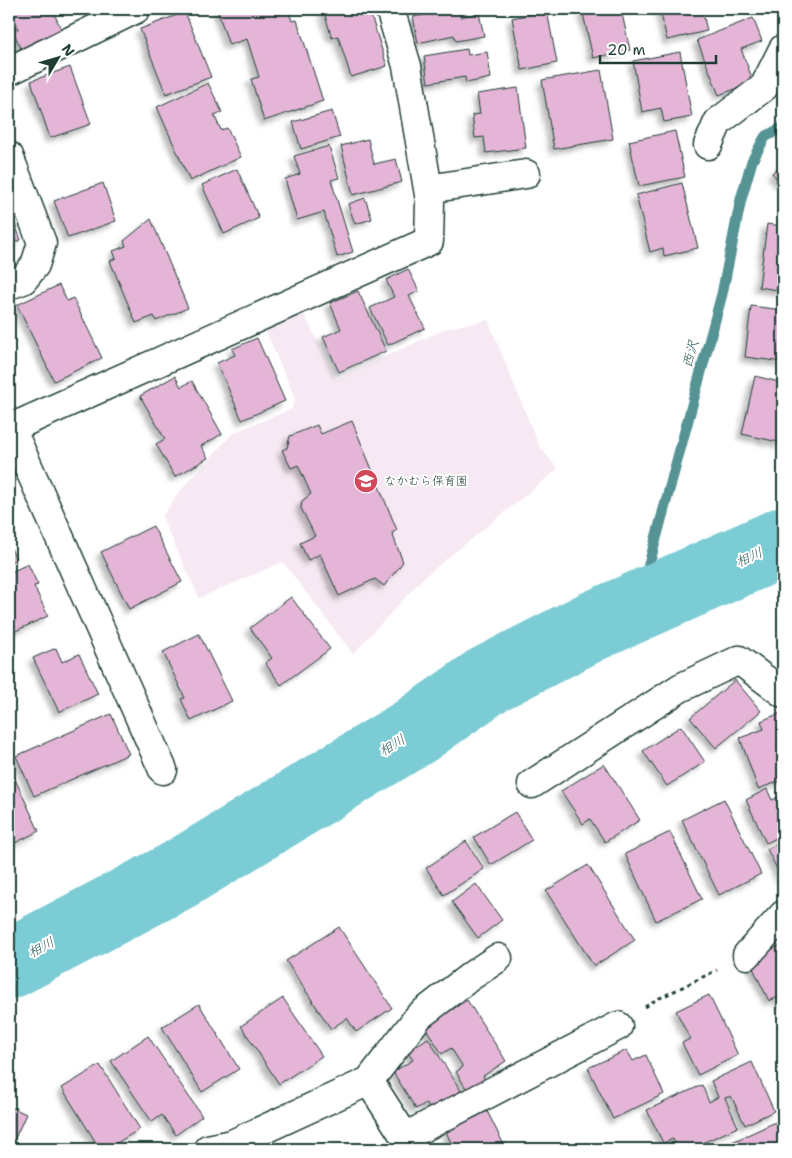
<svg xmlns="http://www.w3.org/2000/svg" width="792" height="1158" viewBox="0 0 792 1158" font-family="'Shantell Sans','Klee One',sans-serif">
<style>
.built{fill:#f7e9f3}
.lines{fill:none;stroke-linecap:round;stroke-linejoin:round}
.stream{stroke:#569395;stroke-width:11}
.river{stroke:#7bccd5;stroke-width:70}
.building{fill:#e4b5d7;stroke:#1f3d34;filter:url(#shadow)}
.minor-casing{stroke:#1f3d34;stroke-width:31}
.path{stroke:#1f3d34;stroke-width:3;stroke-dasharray:4 4;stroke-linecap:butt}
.minor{stroke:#fff;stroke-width:28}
.labels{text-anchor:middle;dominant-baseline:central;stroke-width:4;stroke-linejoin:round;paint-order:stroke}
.poi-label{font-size:12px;fill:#1f3d34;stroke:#fff;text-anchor:start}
.water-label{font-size:14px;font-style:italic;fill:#36615c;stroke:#fff}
</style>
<defs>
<filter id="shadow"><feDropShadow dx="-4.5" dy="4.5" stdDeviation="2.5" flood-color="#0004"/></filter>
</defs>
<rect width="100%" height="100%" fill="#fff"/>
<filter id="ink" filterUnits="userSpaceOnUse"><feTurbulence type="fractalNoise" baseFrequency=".02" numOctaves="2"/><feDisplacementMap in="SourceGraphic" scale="10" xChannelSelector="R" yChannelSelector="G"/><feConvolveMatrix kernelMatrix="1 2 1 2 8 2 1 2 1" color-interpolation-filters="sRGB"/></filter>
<g filter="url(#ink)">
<!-- built -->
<path class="built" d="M 297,300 L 336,379 L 447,328 L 488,320 L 539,446 L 558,469 L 423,578 L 353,654 L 283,562 L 199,598 L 162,517 L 178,493 L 233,433 L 292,409 L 295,398 L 259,316 Z"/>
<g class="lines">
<!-- stream -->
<path class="stream" d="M 650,601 L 648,568 L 722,294 L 741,199 L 752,161 L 765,137 L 783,127"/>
<!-- river -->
<path class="river" d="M 9,964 L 177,876 L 414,732 L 488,680 L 591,627 L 783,542"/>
</g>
<!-- building -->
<path class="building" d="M 9,9 L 52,9 L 63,33 L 22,51 L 13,31 L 18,29 Z
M 217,9 L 288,9 L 292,21 L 297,20 L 323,101 L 264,121 L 251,79 L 259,77 L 247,39 L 229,45 Z
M 323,9 L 369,9 L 387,66 L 351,77 L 338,36 L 332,38 Z
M 452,9 L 459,9 L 460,17 L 479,13 L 484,36 L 456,41 L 454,35 L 418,43 L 413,17 Z
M 582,9 L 621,9 L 630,50 L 593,58 Z
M 660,9 L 702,9 L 707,31 L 667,40 Z
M 547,11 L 557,63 L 522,70 L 512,18 Z
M 185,12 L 211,77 L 166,94 L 140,29 Z
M 753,18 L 762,41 L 741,49 L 751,75 L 746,85 L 719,95 L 697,40 Z
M 467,49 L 468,55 L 487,52 L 491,78 L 466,83 L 465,77 L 428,83 L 424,56 Z
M 680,52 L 692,117 L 664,122 L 661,108 L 642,112 L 633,61 Z
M 70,67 L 91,124 L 50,138 L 31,81 Z
M 601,70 L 613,139 L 554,149 L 542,80 Z
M 208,83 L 222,112 L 214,115 L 221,130 L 227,128 L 241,157 L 190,181 L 157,107 Z
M 518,88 L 526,148 L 486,153 L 484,137 L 475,138 L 472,115 L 480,114 L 477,94 Z
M 332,111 L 340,137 L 301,149 L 293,122 Z
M 675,131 L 685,177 L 639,186 L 629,141 Z
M 368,139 L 374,164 L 396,159 L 402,182 L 353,195 L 341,146 Z
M 329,146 L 339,178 L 331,180 L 353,252 L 337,257 L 324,212 L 297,220 L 285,179 L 300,174 L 294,156 Z
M 783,164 L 783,186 L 772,173 Z
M 237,169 L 259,218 L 224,234 L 202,185 Z
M 103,183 L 116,221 L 68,238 L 54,201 Z
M 682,183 L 698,248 L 664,256 L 663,248 L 650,252 L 636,195 Z
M 365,198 L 372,219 L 355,224 L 348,204 Z
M 9,208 L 21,240 L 9,244 Z
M 151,219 L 188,308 L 156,321 L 154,316 L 136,323 L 110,261 L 116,258 L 113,251 L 126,246 L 124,241 Z
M 767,224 L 783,226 L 783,291 L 759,287 Z
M 408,269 L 419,291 L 409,296 L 425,328 L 388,345 L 370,308 L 394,297 L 386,280 Z
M 59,285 L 67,301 L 73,298 L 102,358 L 54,381 L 17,305 Z
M 358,291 L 386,351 L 339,372 L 323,337 L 341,329 L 330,303 Z
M 751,306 L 783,310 L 783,362 L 745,357 Z
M 257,338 L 285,401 L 242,420 L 217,363 L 235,355 L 232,349 Z
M 175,376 L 181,387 L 192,381 L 222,434 L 201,446 L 208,458 L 175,477 L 156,444 L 165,439 L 140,396 Z
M 755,376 L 783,383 L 783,443 L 742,434 Z
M 352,421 L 397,530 L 392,533 L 403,562 L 384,586 L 375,579 L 339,596 L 320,554 L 308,560 L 300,543 L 315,536 L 301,508 L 302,501 L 311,494 L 298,465 L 291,468 L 282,450 L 287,448 L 290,436 L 317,425 L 321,434 Z
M 153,526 L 182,582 L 129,609 L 101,552 Z
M 9,544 L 16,559 L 9,563 Z
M 28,564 L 38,585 L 34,586 L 48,616 L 9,634 L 9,573 Z
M 291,597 L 330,649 L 281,685 L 265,663 L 272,658 L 250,628 Z
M 199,634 L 232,701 L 191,721 L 181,699 L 185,698 L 163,652 Z
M 56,648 L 62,662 L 79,654 L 98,694 L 59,712 L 33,658 Z
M 735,680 L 761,711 L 716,748 L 690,718 Z
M 783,712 L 783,780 L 758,789 L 740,738 L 764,729 L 761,721 Z
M 111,714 L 129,754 L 34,796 L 16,756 Z
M 681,726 L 705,762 L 667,786 L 643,751 Z
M 604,764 L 640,820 L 605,842 L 590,819 L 583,824 L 561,791 Z
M 9,766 L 39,831 L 9,846 Z
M 767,789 L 772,800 L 783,795 L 783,835 L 766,843 L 746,800 Z
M 724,799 L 761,874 L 719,895 L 682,820 Z
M 515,812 L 532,840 L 491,865 L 474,837 Z
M 670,832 L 702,899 L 656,921 L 625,854 Z
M 466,841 L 484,869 L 444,895 L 426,868 Z
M 783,841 L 783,881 L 767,849 Z
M 588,865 L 635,940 L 594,966 L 546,891 Z
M 476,884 L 502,920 L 478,938 L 452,902 Z
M 339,927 L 392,1008 L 356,1032 L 347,1018 L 331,1029 L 286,961 Z
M 783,944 L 783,1009 L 778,997 L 769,1001 L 749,960 Z
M 709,995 L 738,1055 L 698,1075 L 682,1043 L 690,1039 L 676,1011 Z
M 283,998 L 322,1056 L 279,1084 L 241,1026 Z
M 467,1000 L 506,1061 L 483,1076 L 487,1082 L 469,1093 L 456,1072 L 463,1067 L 451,1048 L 442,1054 L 425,1027 Z
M 199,1004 L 239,1069 L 202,1092 L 162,1027 Z
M 148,1036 L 202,1116 L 176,1135 L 162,1115 L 152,1122 L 111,1061 Z
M 428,1038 L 461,1091 L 430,1110 L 426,1103 L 416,1109 L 393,1072 L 413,1060 L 407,1051 Z
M 627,1050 L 633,1061 L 646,1055 L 664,1094 L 613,1119 L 588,1068 Z
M 752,1062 L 774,1111 L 745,1125 L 731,1096 L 725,1098 L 738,1127 L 689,1149 L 678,1149 L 673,1139 L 663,1143 L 647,1110 L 702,1085 L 709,1102 L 718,1097 L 711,1081 Z
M 100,1065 L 140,1129 L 107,1149 L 100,1149 L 62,1088 Z
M 9,1106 L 26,1114 L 10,1149 L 9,1149 Z
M 487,1111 L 506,1149 L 454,1149 L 446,1132 Z
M 780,1120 L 783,1126 L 783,1149 L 731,1149 L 728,1144 Z
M 35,1143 L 51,1149 L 33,1149 Z"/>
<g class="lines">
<!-- minor casing -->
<g class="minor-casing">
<path id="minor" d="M 9,71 L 136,9
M 708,145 L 718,122 L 764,87 L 783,49
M 9,156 L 42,243 L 35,265 L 23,280 L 9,285
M 428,189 L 526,174
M 9,422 L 11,428 L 429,241 L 430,202 L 428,189 L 407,66 L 390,9
M 11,428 L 163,770
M 532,784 L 680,688 L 739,660 L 783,693
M 747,955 L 783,915
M 369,1081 L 419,1016 L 471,976 L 498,958
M 208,1149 L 232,1144 L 369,1081 L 405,1137
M 413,1149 L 405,1137 L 618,1026"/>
</g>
<!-- path -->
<path class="path" d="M 645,1007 L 654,1001 L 717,970"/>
<!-- minor -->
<use href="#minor" class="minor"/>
</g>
</g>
<!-- icons -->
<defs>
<g id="school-disc" transform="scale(1.25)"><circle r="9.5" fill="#d1495b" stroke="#fff"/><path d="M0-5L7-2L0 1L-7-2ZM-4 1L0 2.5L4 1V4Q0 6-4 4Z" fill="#fff"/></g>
</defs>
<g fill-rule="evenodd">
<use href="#school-disc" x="366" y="481"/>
</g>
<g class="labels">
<!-- poi labels -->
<g class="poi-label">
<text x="384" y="481">なかむら保育園</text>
</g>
<!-- water labels -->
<g class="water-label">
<text transform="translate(690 354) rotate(-75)">西沢</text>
<text transform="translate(749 557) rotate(-24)">相川</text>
<text transform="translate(392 745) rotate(-31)">相川</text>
<text transform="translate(41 947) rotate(-28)">相川</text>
</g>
</g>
<!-- margin -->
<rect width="792" height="1158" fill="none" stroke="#fff" stroke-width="30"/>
<rect x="15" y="15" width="762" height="1128" fill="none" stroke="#1f3d34" stroke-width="2" filter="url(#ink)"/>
<!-- north arrow -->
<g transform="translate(58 58) rotate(52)" stroke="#ffffff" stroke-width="4" paint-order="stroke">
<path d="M0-4L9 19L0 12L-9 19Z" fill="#1f3d34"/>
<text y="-8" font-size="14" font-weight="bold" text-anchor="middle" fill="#1f3d34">N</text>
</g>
<!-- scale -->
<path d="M600 55v8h116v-8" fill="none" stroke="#1f3d34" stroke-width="2.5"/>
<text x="607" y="55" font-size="15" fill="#1f3d34" stroke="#ffffff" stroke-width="4" paint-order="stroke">20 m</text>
</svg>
